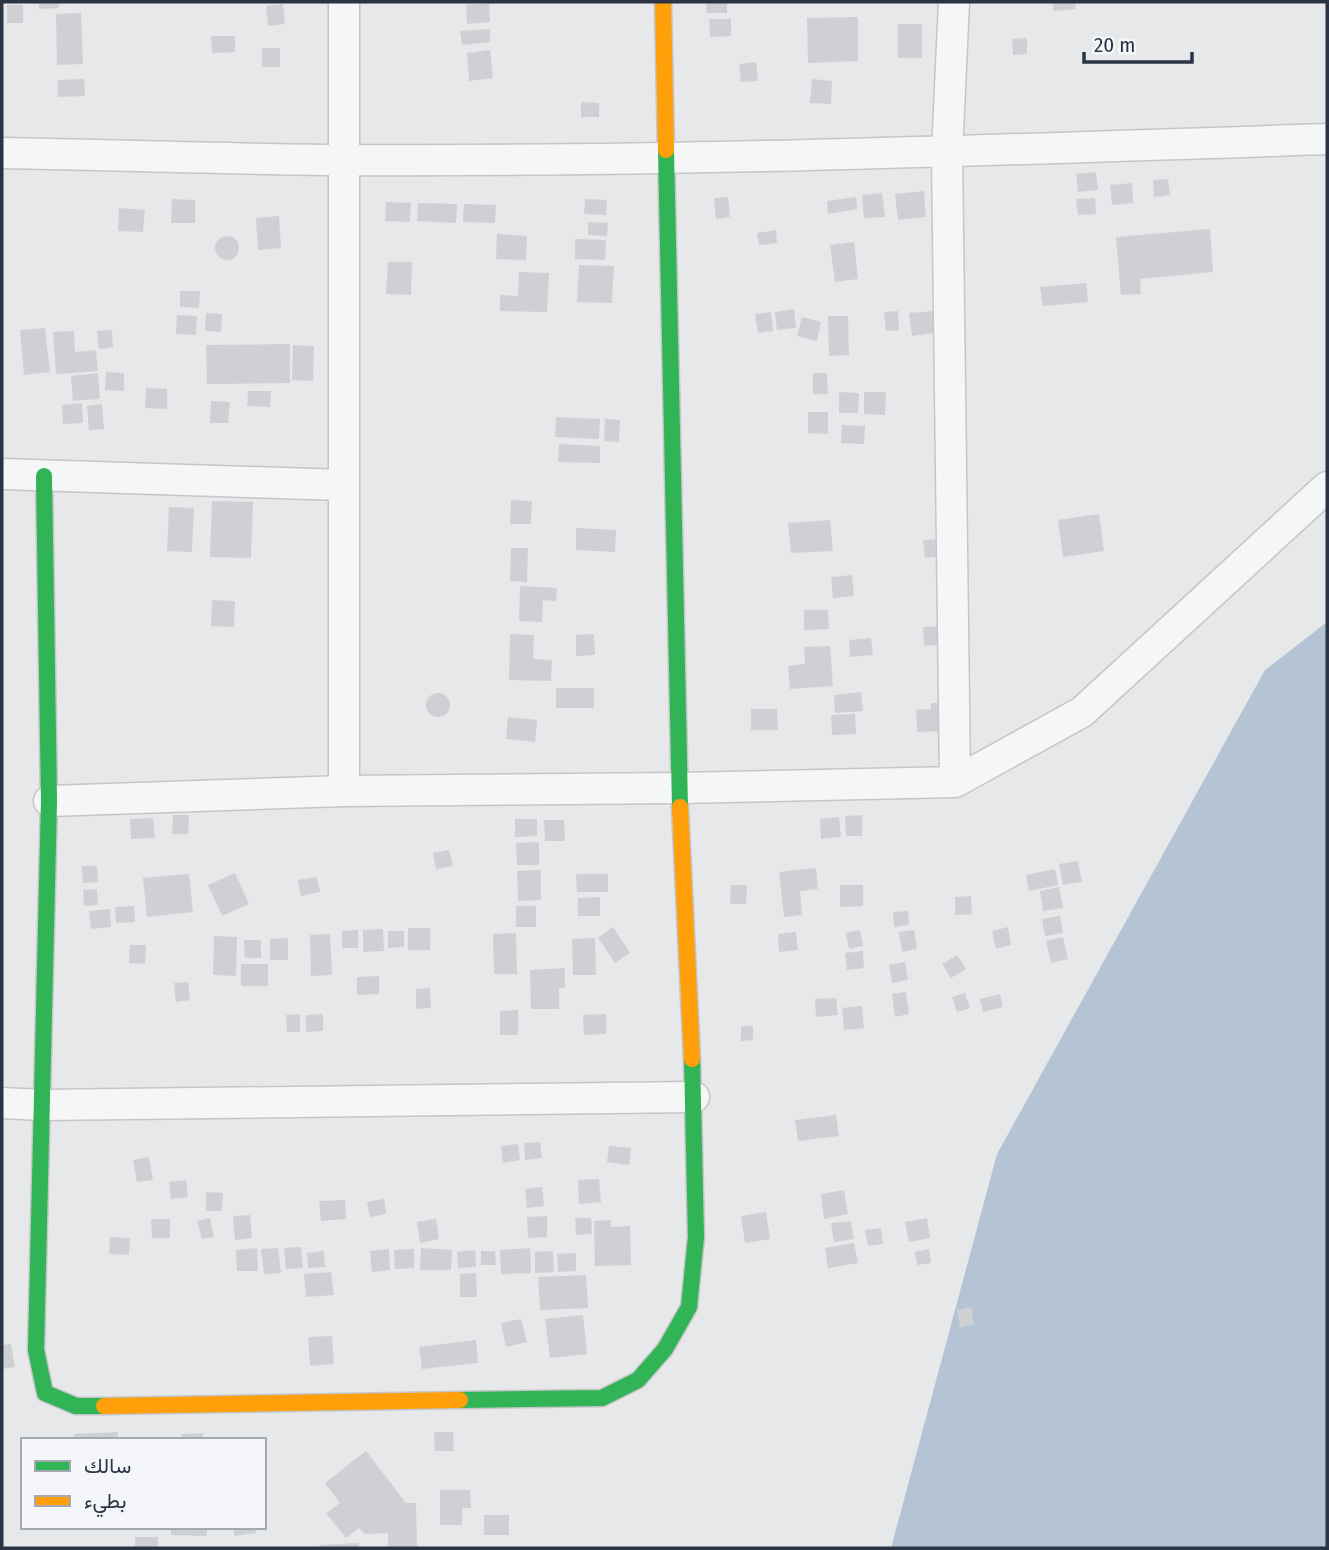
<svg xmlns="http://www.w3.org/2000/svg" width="1329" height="1550" viewBox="0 0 1329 1550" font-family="'Fira Sans Condensed',Vazirmatn,sans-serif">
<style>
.water{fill:#b4c4d5}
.building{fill:#ced0d3}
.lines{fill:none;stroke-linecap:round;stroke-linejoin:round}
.street-casing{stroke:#c4c6c8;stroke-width:33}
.fast-casing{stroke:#c4c6c8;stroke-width:19}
.slow-casing{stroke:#c4c6c8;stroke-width:19}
.street{stroke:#f5f6f7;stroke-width:30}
.fast{stroke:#30b455;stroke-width:16}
.slow{stroke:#ff9f0a;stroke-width:16}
</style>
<rect width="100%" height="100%" fill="#e6e8ea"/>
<!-- water -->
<path class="water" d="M 1327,622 L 1327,1548 L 891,1548 L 997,1154 L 1265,670 Z"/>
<!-- building -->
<path class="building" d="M 39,2 L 59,2 L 59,8 L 39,9 Z
M 707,2 L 727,2 L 727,13 L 706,13 Z
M 1053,2 L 1075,2 L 1076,9 L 1053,11 Z
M 489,3 L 490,22 L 467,24 L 466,5 Z
M 283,4 L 285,24 L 268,26 L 266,6 Z
M 7,5 L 23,5 L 23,23 L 7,23 Z
M 81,13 L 83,64 L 57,65 L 56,14 Z
M 858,17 L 858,61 L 808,63 L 807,18 Z
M 709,19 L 731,19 L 731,36 L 710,37 Z
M 898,24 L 922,24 L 922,58 L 898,58 Z
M 490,29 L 490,42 L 462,45 L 460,31 Z
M 211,36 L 235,36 L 235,52 L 212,53 Z
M 1027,38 L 1027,54 L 1013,55 L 1012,39 Z
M 262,48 L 280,48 L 280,67 L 262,67 Z
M 490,50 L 493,78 L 469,81 L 467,53 Z
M 756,62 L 758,81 L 741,82 L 739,64 Z
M 84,79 L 85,96 L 58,97 L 58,80 Z
M 812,79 L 832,81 L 831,104 L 810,103 Z
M 581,102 L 599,103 L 599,117 L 581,117 Z
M 1096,172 L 1098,190 L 1078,192 L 1076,174 Z
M 1168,179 L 1170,195 L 1154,197 L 1153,180 Z
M 1132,183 L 1133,203 L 1112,205 L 1110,185 Z
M 924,191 L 926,217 L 898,220 L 895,194 Z
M 882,193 L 885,217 L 864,218 L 862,195 Z
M 728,197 L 730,217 L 716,219 L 714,198 Z
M 856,197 L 857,209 L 828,214 L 827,201 Z
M 1095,198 L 1096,214 L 1078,215 L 1076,199 Z
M 172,199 L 195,200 L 195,223 L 171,223 Z
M 585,199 L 607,200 L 606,215 L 584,214 Z
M 386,202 L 411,203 L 410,222 L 385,221 Z
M 418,203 L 457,204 L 456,223 L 417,221 Z
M 464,204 L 496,205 L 495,223 L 463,222 Z
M 119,208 L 145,210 L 143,232 L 118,231 Z
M 279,216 L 281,248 L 258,250 L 256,218 Z
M 588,222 L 608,223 L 607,236 L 588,235 Z
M 1210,229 L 1213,272 L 1140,279 L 1141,294 L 1121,295 L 1116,237 Z
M 776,230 L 777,243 L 759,245 L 757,233 Z
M 497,234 L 527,236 L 526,260 L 496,259 Z
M215 248a12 12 0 1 1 24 0a12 12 0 1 1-24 0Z
M 575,239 L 606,240 L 605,260 L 575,259 Z
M 854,242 L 858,279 L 835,282 L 830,245 Z
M 388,262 L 412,262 L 411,295 L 386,294 Z
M 579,265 L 614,266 L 612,303 L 577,302 Z
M 519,272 L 549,273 L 547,312 L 500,311 L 500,295 L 518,296 Z
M 1086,283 L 1088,302 L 1043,306 L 1040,287 Z
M 180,291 L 200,291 L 199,308 L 180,307 Z
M 794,309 L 796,328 L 777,330 L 775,312 Z
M 898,311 L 899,330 L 886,331 L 884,312 Z
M 934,311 L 935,333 L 912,336 L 909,313 Z
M 771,312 L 773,331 L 758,333 L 755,314 Z
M 206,313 L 222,314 L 221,332 L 205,331 Z
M 177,315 L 197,316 L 196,335 L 176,334 Z
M 828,316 L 848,316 L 849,355 L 829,356 Z
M 802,317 L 821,322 L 817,341 L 797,336 Z
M 45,328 L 50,372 L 24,375 L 20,330 Z
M 112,330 L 113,347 L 99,349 L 97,331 Z
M 74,331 L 75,352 L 96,350 L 98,371 L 56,374 L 53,332 Z
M 290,344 L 290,383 L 207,384 L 206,345 Z
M 293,345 L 314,346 L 313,381 L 292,380 Z
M 106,372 L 124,373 L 124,391 L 105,390 Z
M 98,373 L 100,399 L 73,401 L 71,376 Z
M 813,373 L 827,373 L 828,394 L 813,394 Z
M 146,388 L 167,389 L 167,409 L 145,408 Z
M 248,391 L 271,391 L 270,407 L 247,406 Z
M 839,392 L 859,393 L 858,413 L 839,413 Z
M 864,392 L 886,392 L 885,415 L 864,414 Z
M 211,401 L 230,402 L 228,423 L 210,423 Z
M 82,403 L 83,423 L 63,424 L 62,405 Z
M 102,404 L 104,429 L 89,430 L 87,406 Z
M 808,412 L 828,412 L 828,434 L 808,433 Z
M 556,417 L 600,419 L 599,439 L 555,437 Z
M 605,419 L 620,420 L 619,442 L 604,441 Z
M 842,425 L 865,426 L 864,444 L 841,443 Z
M 559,444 L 600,446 L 600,463 L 558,462 Z
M 511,500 L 532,501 L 531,524 L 510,524 Z
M 212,501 L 253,502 L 251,558 L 210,557 Z
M 169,507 L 194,508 L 192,552 L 167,551 Z
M 1099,514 L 1104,551 L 1063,557 L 1058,520 Z
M 830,520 L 833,551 L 791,553 L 788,523 Z
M 576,528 L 616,530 L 615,552 L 576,550 Z
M 942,539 L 944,556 L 925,558 L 923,540 Z
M 511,548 L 528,548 L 527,582 L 510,581 Z
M 852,575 L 854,596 L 833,598 L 831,577 Z
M 520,586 L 557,588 L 556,601 L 543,600 L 542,622 L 519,621 Z
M 212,600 L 235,601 L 234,627 L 211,626 Z
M 804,610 L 828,610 L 829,629 L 804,630 Z
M 942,626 L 944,644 L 924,646 L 923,627 Z
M 510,634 L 534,635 L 533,659 L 552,660 L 551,681 L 509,680 Z
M 594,634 L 595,655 L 576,656 L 576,635 Z
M 871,638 L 873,655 L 850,657 L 849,640 Z
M 830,646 L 833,686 L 790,689 L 788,666 L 805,664 L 804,647 Z
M 556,688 L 594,688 L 594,708 L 556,708 Z
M 861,692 L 863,711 L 835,713 L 834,695 Z
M426 705a12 12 0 1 1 24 0a12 12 0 1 1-24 0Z
M 931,703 L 944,703 L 945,731 L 917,732 L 916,710 L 931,709 Z
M 751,709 L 777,709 L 778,730 L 751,730 Z
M 855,714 L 856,734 L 832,735 L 831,715 Z
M 508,717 L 537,720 L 535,742 L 506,739 Z
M 173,815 L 189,815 L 188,834 L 172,834 Z
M 862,815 L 862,836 L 846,836 L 845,816 Z
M 839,817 L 841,837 L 821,839 L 820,819 Z
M 153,818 L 155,838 L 131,839 L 130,819 Z
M 515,819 L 537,819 L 537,836 L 515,837 Z
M 544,820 L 564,820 L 565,841 L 545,841 Z
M 539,842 L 539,865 L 517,865 L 516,843 Z
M 449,850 L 453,866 L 436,869 L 433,853 Z
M 1078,861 L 1082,882 L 1063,885 L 1059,864 Z
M 82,866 L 97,866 L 98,882 L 83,883 Z
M 816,868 L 818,889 L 800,891 L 802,915 L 784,917 L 779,872 Z
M 1055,869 L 1058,885 L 1029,891 L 1026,875 Z
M 541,870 L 541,900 L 518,901 L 517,871 Z
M 235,873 L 249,904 L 222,916 L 208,885 Z
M 189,874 L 193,912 L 147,917 L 143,878 Z
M 576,874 L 608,874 L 608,892 L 577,892 Z
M 317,877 L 320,892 L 301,896 L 298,880 Z
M 731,885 L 747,885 L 746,904 L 730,904 Z
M 840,885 L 863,885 L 863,906 L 840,907 Z
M 1059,887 L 1063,908 L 1043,911 L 1040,891 Z
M 97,889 L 98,905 L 84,906 L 83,890 Z
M 971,896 L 972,914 L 955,915 L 955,897 Z
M 600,897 L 600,916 L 578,916 L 578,898 Z
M 134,906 L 135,922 L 116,923 L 115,907 Z
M 516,906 L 536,906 L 536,927 L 516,927 Z
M 110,909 L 111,927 L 91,929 L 89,911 Z
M 908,911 L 909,925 L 894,927 L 893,912 Z
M 1060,916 L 1063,933 L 1045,936 L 1042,919 Z
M 613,927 L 630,953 L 615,963 L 598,938 Z
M 1008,927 L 1011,945 L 996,949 L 992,931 Z
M 408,928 L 430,928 L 430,950 L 408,950 Z
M 383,929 L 384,951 L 363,952 L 363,930 Z
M 358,930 L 358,948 L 342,948 L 342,931 Z
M 860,930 L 863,946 L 849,949 L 846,933 Z
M 914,930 L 917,949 L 902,952 L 899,932 Z
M 388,931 L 404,931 L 404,947 L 388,948 Z
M 796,932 L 798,950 L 779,952 L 778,934 Z
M 516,933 L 517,974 L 494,974 L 493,934 Z
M 330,934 L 332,975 L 311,976 L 310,935 Z
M 214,936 L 237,937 L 236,976 L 213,975 Z
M 1063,937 L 1068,959 L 1051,963 L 1046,941 Z
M 288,938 L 288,960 L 270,960 L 270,939 Z
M 595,938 L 596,975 L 573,975 L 572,939 Z
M 244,940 L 261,940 L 261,958 L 245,958 Z
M 130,945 L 146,945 L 145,964 L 129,963 Z
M 863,951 L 864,968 L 847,970 L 845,953 Z
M 957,955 L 966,969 L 951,978 L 942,964 Z
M 905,962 L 908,980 L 892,983 L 889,965 Z
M 241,964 L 268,964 L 268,986 L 241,986 Z
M 565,968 L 565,988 L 559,988 L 559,1009 L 531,1009 L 530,970 Z
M 379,976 L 379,994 L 357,995 L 357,977 Z
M 188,982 L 190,1000 L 176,1002 L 174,983 Z
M 430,988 L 431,1008 L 416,1009 L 416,989 Z
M 906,992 L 909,1014 L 895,1017 L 892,994 Z
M 965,993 L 970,1008 L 957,1012 L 952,997 Z
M 1000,994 L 1003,1007 L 983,1012 L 980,999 Z
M 836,998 L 838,1015 L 816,1017 L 815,999 Z
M 862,1006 L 864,1028 L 844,1030 L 842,1008 Z
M 518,1010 L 518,1035 L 500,1035 L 500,1011 Z
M 300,1014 L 300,1032 L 287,1032 L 286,1015 Z
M 323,1014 L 323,1031 L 306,1032 L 306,1015 Z
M 606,1014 L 606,1034 L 584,1035 L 583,1015 Z
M 741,1026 L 753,1026 L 753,1040 L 741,1041 Z
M 836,1115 L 839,1136 L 798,1141 L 795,1120 Z
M 540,1142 L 542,1158 L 525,1160 L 524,1143 Z
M 518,1144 L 520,1160 L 503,1163 L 501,1146 Z
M 609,1146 L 631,1148 L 629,1165 L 607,1162 Z
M 149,1157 L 153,1180 L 137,1182 L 133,1160 Z
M 599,1179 L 601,1202 L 579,1204 L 578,1180 Z
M 186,1180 L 188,1197 L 171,1199 L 169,1182 Z
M 542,1187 L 544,1206 L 527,1208 L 525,1189 Z
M 844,1190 L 848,1214 L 824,1219 L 821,1194 Z
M 206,1192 L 223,1193 L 222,1211 L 206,1211 Z
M 384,1199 L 386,1214 L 370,1217 L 367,1202 Z
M 345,1200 L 346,1219 L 321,1221 L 319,1201 Z
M 766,1212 L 770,1239 L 745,1243 L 741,1216 Z
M 250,1215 L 252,1238 L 235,1240 L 233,1216 Z
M 547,1216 L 547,1237 L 528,1238 L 527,1217 Z
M 210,1218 L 214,1237 L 202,1239 L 197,1221 Z
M 575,1218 L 591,1218 L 592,1234 L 576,1235 Z
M 927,1218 L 930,1238 L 909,1242 L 905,1222 Z
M 151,1219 L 170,1219 L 170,1238 L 152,1238 Z
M 436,1219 L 439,1239 L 420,1243 L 417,1222 Z
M 611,1220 L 611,1227 L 630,1226 L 631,1265 L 595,1266 L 594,1221 Z
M 851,1221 L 854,1239 L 834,1242 L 831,1223 Z
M 881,1228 L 883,1244 L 868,1246 L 865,1230 Z
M 110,1237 L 130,1238 L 129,1255 L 109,1254 Z
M 854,1243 L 858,1263 L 828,1268 L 825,1248 Z
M 301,1247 L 303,1268 L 286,1269 L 284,1248 Z
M 257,1248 L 258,1271 L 237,1271 L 236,1250 Z
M 278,1248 L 281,1273 L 264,1274 L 261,1249 Z
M 421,1248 L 452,1250 L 451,1270 L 420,1270 Z
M 530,1248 L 531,1273 L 501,1274 L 500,1250 Z
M 389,1249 L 390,1270 L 372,1272 L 370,1251 Z
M 414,1249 L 414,1268 L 395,1269 L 394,1250 Z
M 929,1249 L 931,1263 L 917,1265 L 915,1252 Z
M 475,1250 L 476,1267 L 458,1268 L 457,1252 Z
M 324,1251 L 325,1267 L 308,1268 L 307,1253 Z
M 481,1251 L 495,1251 L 496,1265 L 481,1265 Z
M 553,1251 L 554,1272 L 535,1273 L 535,1252 Z
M 576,1253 L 576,1271 L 558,1272 L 557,1254 Z
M 331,1272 L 334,1295 L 306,1297 L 304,1274 Z
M 476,1273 L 477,1297 L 460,1297 L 460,1274 Z
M 586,1275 L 588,1308 L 540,1310 L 538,1277 Z
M 971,1307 L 974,1324 L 960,1327 L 957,1310 Z
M 583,1315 L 587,1354 L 550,1358 L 545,1319 Z
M 521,1319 L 527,1342 L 506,1347 L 501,1323 Z
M 332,1336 L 334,1364 L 310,1366 L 308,1337 Z
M 476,1340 L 478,1363 L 422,1369 L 419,1347 Z
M 11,1344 L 15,1367 L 2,1369 L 2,1345 Z
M 118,1432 L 118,1440 L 74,1440 L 74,1434 Z
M 434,1432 L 453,1432 L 454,1451 L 435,1451 Z
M 203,1433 L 203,1440 L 182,1440 L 182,1434 Z
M 366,1451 L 406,1503 L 416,1503 L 417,1548 L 388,1548 L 388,1533 L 365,1534 L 359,1528 L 346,1538 L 326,1513 L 340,1503 L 325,1483 Z
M 440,1490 L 470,1490 L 471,1508 L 462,1508 L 462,1525 L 440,1525 Z
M 484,1515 L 509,1515 L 509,1535 L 484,1535 Z
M 171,1527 L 207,1527 L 207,1536 L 171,1535 Z
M 234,1527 L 256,1527 L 256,1533 L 234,1536 Z
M 135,1537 L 158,1537 L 158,1548 L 135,1548 Z
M 359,1543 L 359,1548 L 319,1548 L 319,1545 Z"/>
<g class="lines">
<!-- street casing -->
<g class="street-casing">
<path id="street" d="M 344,2 L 344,791
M 954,2 L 947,153 L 955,782
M 2,153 C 115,155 228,159 341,160 C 670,162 999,150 1327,139
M 2,474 L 343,485
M 49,801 L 344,791 L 679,788 L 955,782 L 1082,712 L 1327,487
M 2,1103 L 42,1105 L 694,1097"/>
</g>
<!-- fast casing -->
<g class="fast-casing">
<path id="fast" d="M 666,150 L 680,807
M 44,476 L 49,801 L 36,1350 L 45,1393 L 76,1406 L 104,1406
M 460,1400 L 602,1398 L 638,1380 L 665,1349 L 689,1307 L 696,1237 L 692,1059"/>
</g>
<!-- slow casing -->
<g class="slow-casing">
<path id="slow" d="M 663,2 L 666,150
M 680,807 L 692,1059
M 104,1406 L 460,1400"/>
</g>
<!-- street -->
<use href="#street" class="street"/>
<!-- fast -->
<use href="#fast" class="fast"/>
<!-- slow -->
<use href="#slow" class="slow"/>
</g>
<!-- border -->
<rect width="1329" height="1550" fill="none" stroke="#2b3445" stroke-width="7"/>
<!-- legend -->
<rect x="21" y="1438" width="245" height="91" fill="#f4f6f9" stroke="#a4a8b1" stroke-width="2"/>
<rect x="35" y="1461" width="35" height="10" fill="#30b455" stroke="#a4a8b1" stroke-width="2"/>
<text x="84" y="1473" font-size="21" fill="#2b3445">سالك</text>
<rect x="35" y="1496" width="35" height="10" fill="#ff9f0a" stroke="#a4a8b1" stroke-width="2"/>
<text x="84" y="1508" font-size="21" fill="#2b3445">بطيء</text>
<!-- scale -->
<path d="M1084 52v10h108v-10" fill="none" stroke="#2b3445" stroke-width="3.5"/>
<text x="1094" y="52" font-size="21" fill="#2b3445" stroke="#f4f6f9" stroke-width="5" paint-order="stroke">20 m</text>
</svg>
